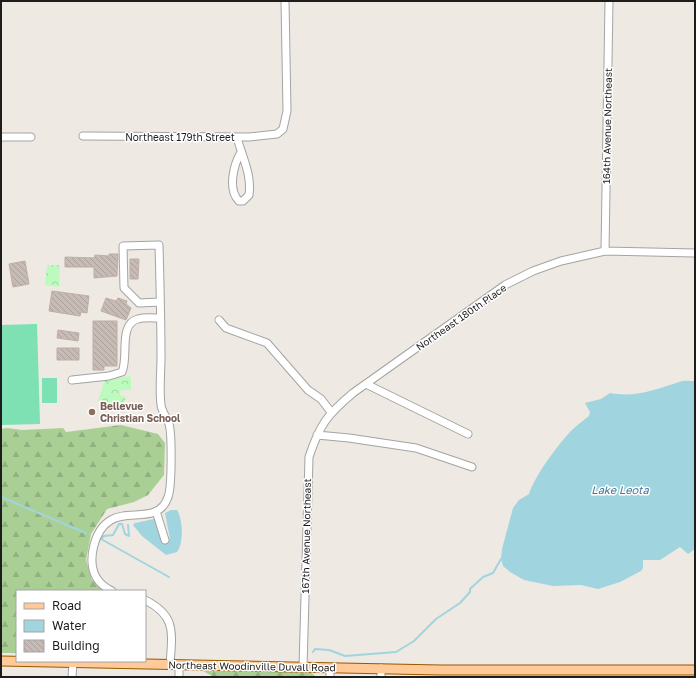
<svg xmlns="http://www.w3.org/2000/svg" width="696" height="678" viewBox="0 0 696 678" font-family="'Golos Text',sans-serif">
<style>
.forest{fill:url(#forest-firs)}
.park{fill:url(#park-crowns)}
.pitch{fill:#7de1b3}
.water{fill:#a0d4de}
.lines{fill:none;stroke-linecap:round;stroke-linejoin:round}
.stream{stroke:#a0d4de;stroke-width:2}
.building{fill:url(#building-back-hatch);stroke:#c1aea4}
.minor-casing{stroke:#a4a4a4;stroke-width:9}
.major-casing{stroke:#955900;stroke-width:11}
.minor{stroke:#fff;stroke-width:7}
.major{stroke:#ffca97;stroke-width:9}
.education-dot{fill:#8d6e63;stroke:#fff;stroke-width:1.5}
.labels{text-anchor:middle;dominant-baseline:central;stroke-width:3;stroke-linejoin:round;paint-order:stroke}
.street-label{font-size:10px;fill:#1d1d1d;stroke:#fff}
.education-label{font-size:10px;font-weight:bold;fill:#785e54;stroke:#fff;text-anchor:start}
.water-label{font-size:11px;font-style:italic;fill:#41779f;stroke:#fff}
</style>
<defs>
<pattern id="forest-firs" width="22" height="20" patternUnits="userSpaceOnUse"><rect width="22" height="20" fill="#aacf95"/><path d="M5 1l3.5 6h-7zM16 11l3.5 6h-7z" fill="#92b180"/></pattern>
<pattern id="park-crowns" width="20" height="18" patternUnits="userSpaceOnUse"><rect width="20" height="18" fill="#bcfbbd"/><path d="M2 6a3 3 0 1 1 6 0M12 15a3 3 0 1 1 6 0" fill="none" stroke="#a1d7a2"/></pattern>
<pattern id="building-back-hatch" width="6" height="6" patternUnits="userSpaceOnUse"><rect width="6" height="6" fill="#c6bbb5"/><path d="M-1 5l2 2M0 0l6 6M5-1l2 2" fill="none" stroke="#aaa09b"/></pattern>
</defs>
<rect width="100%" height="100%" fill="#eee9e2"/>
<!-- forest -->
<path class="forest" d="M 121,425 L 158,434 L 165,443 L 164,475 L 148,495 L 134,502 L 107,509 L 91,534 L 86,560 L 92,580 L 104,591 L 17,591 L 17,653 L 1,653 L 1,429 L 7,428 L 22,430 L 63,428 L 66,432 Z
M 201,670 L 310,671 L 316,677 L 214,677 Z"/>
<!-- park -->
<path class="park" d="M 47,265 L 60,265 L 59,287 L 45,285 Z
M 131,376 L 131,390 L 121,390 L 120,395 L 126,397 L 122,410 L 98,401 L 105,380 Z"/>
<!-- pitch -->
<path class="pitch" d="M 37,324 L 40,424 L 1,425 L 1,325 Z
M 42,378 L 57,378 L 57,403 L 42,403 Z"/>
<!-- water -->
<path class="water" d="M 695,381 L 695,549 L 688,554 L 680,547 L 660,560 L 643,560 L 643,568 L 641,571 L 620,582 L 598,589 L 581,585 L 553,586 L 524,580 L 510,572 L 503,566 L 501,559 L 502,549 L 513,508 L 519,500 L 529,494 C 534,477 559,443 572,430 C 577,425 583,421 589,416 L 590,412 L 585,403 L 601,399 L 610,393 C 636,398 657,389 679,382 C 684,380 690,381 695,381 Z
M 171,510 L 177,510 C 183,520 184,542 177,552 L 166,555 L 142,536 L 133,525 L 135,523 L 154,519 L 157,522 L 167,542 L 170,539 L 165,513 Z"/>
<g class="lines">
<!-- stream -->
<path class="stream" d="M 1,497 L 86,533
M 128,525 L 129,536 L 125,534 L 122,524 L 119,524 L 113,535 L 104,536 L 101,539 L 169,577
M 313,652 L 315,649 L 329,650 L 345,656 L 396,652 L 414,641 L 436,619 L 460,603 L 470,592 L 470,589 L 483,577 L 493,573 L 501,559"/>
</g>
<!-- building -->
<path class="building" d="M 109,254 L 118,254 L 117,276 L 94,278 L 94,267 L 65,267 L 65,257 L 94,258 L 95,255 L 109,256 Z
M 130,259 L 139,259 L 138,279 L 130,279 Z
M 25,261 L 29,284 L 13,287 L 9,264 Z
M 52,291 L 89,296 L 87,313 L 81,312 L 80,316 L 49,311 Z
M 106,298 L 116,301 L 118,298 L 127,301 L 126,304 L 131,308 L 126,320 L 101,311 Z
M 93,321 L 117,321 L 117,366 L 104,366 L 104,370 L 93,370 Z
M 58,330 L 79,333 L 78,341 L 57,338 Z
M 57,348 L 79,348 L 79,360 L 57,360 Z"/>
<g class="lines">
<!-- minor casing -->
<g class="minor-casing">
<path id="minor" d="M 83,136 L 249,137 L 277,134 L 283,129 L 287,111 L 285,1
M 1,137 L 31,137
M 237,137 C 242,157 252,174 249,195 L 243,201 L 239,201 C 227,189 234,164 241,152
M 605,251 L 609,1
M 219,320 L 226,328 L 267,343 L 308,390 L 321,399 L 331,412
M 72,380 L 109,376 L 122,372 C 129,357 118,324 138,319 C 145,317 154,318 160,318
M 366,384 L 468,434
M 317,435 L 349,438 L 416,448 L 472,467
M 156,511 L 165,540
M 112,591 C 105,587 100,584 96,577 C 87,560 94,530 111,520 C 129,509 159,524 168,497 C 172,487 172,434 169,424 C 167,418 162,412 161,405 C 159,389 161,373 161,357 C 161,319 160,282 159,245 L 123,246 L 124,288 L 139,303 L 160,302
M 145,600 C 177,616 172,633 170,665
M 179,665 L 179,677
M 303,667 L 309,457 C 320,424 327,415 353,393 L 505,285 L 533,271 L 561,261 L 605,251 L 695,253
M 381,668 L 381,677
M 72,677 L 73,663
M 330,677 L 330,668"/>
</g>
<!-- major casing -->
<g class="major-casing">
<path id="major" d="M 1,661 L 441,670 L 695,670"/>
</g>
<!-- minor -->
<use href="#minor" class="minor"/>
<!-- major -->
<use href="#major" class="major"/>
</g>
<!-- markers -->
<circle class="education-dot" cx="92" cy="412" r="4"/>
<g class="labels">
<!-- street labels -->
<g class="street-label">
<text transform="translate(607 126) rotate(-89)">164th Avenue Northeast</text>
<text x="180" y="137">Northeast 179th Street</text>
<text transform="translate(461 317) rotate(-35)">Northeast 180th Place</text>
<text transform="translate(306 536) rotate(-89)">167th Avenue Northeast</text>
<text transform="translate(252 666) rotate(1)">Northeast Woodinville Duvall Road</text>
</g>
<!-- education labels -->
<g class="education-label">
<text x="100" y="406">Bellevue<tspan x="100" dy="12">Christian School</tspan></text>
</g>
<!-- water labels -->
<g class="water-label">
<text x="620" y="489">Lake Leota</text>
</g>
</g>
<!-- border -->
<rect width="696" height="678" fill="none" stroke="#1d1d1d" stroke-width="4"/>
<!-- legend -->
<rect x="16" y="590" width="130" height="72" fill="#ffffff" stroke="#a5a5a5"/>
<rect x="24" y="603" width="20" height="6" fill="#ffca97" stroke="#a5a5a5"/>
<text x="52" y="610" font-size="12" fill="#1d1d1d">Road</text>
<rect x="24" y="620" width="20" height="12" fill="#a0d4de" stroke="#a5a5a5"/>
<text x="52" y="630" font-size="12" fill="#1d1d1d">Water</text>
<rect x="24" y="640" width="20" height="12" fill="url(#building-back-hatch)" stroke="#a5a5a5"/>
<text x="52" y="650" font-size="12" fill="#1d1d1d">Building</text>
</svg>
